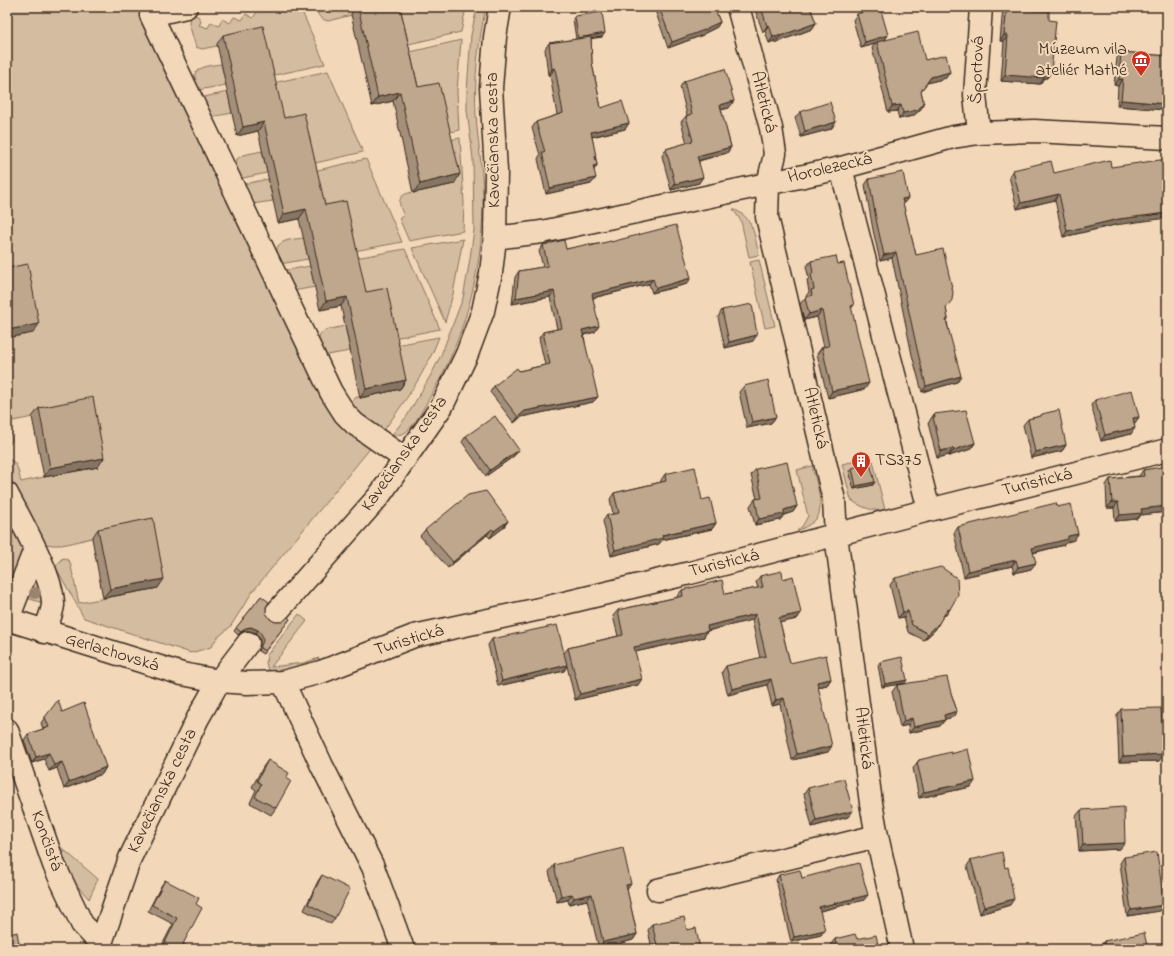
<svg xmlns="http://www.w3.org/2000/svg" width="1174" height="956" viewBox="0 0 1174 956" font-family="'Indie Flower',sans-serif">
<style>
.green{fill:#d4bca0;stroke:#88735f}
.lines{fill:none;stroke-linecap:round;stroke-linejoin:round}
.minor-casing{stroke:#3b2a1e;stroke-width:25}
.minor{stroke:#f2d8b9;stroke-width:22}
.tree{fill:#9a846f}
.wall{fill:#a4907a;stroke:#3b2a1e}
.shaded-wall{fill:#867563;stroke:#3b2a1e}
.building{fill:#bfa78e;stroke:#3b2a1e}
.labels{text-anchor:middle;dominant-baseline:central;stroke-width:4;stroke-linejoin:round;paint-order:stroke}
.poi-label{font-size:18px;fill:#3b2a1e;stroke:#f2d8b9;text-anchor:end}
.street-label{font-size:18px;fill:#3b2a1e;stroke:#f2d8b9}
</style>
<rect width="100%" height="100%" fill="#f2d8b9"/>
<filter id="ink" filterUnits="userSpaceOnUse"><feTurbulence type="fractalNoise" baseFrequency=".025" numOctaves="2"/><feDisplacementMap in="SourceGraphic" scale="8" xChannelSelector="R" yChannelSelector="G"/><feConvolveMatrix kernelMatrix="1 2 1 2 8 2 1 2 1" color-interpolation-filters="sRGB"/></filter>
<g filter="url(#ink)">
<!-- green -->
<path class="green" d="M 7,7 L 137,7 L 169,75 L 373,445 L 253,591 L 230,627 L 217,638 L 211,647 L 191,653 L 84,618 L 55,566 L 61,561 L 61,559 L 65,558 L 70,562 L 79,603 L 158,588 L 92,538 C 76,541 59,549 44,543 L 7,473 L 7,459 C 19,461 18,473 21,482 L 44,477 L 87,406 L 8,422 L 12,441 L 7,447 L 7,338 L 33,333 L 7,276 Z
M 260,7 L 300,7 L 325,64 L 266,77 L 217,44 L 217,46 L 202,49 L 196,47 L 189,24 L 190,16 L 193,14 L 199,17 L 201,22 L 199,25 L 208,28 L 211,22 L 219,26 L 222,19 L 230,23 L 234,17 L 242,20 L 246,14 L 253,18 Z
M 316,7 L 383,7 L 328,21 C 320,19 317,15 316,7 Z
M 391,7 L 466,7 L 461,32 L 400,46 Z
M 477,7 L 486,7 C 478,43 474,79 476,115 C 478,146 484,176 483,206 C 482,273 464,340 430,397 C 424,407 415,425 406,432 C 402,435 396,435 391,436 L 407,416 L 432,373 L 441,355 L 463,298 L 469,265 L 474,230 L 473,159 L 467,110 L 467,91 L 471,35 Z
M 461,40 L 457,91 L 459,130 L 442,134 L 412,96 L 402,54 Z
M 221,64 L 226,85 L 198,90 C 197,86 194,79 195,74 C 198,66 214,65 221,64 Z
M 328,71 L 363,152 L 307,165 L 277,127 L 268,84 Z
M 228,92 L 232,113 L 211,117 L 199,98 Z
M 460,138 L 464,203 L 463,231 L 409,241 L 399,218 L 404,216 C 398,203 396,195 413,192 L 444,141 Z
M 262,151 L 267,173 L 238,179 L 236,166 L 237,159 L 243,155 Z
M 366,159 L 402,242 L 349,252 L 318,214 L 309,172 Z
M 268,179 L 273,201 L 252,204 L 240,185 Z
M 733,209 C 754,217 754,235 759,255 L 749,257 L 741,221 Z
M 304,238 L 308,259 L 280,264 C 279,260 276,253 277,248 C 280,239 297,239 304,238 Z
M 463,239 L 453,294 L 445,322 L 412,248 Z
M 405,249 L 440,329 L 389,339 L 360,301 L 350,259 Z
M 759,260 L 775,326 L 765,328 L 750,262 Z
M 310,266 L 315,287 L 293,291 L 282,271 Z
M 345,326 L 350,351 L 322,356 L 318,340 L 320,334 L 326,330 Z
M 439,337 C 426,372 404,403 381,434 L 350,404 L 355,398 L 360,396 L 360,398 L 400,389 L 391,346 Z
M 861,460 L 873,461 L 885,510 C 873,512 861,507 851,500 L 842,464 Z
M 812,466 C 815,479 826,508 816,519 C 811,525 803,528 797,531 L 803,525 L 808,516 L 797,470 Z
M 7,515 L 27,553 L 7,593 Z
M 34,577 L 40,577 L 50,605 L 23,597 Z
M 299,614 L 307,621 L 271,667 L 303,663 L 319,658 L 321,664 L 274,674 L 268,670 L 266,663 L 267,655 Z
M 57,844 L 98,879 L 89,899 L 71,879 Z"/>
<g class="lines">
<!-- minor casing -->
<g class="minor-casing">
<path id="minor" d="M 186,7 L 151,15 L 331,392 L 345,414 L 355,424 L 405,459
M 738,7 L 771,128 L 775,154 L 768,184 L 767,217 L 834,500 L 836,535 L 871,803 L 877,836 L 902,949
M 979,133 L 975,95 L 981,7
M 841,168 L 929,510
M 495,238 L 542,232 L 841,168 L 953,137 L 979,133 L 1034,131 L 1167,138
M 7,494 C 20,519 54,578 53,605 C 52,614 47,624 44,632
M 276,613 L 379,496 L 442,406 L 467,354 L 483,311 L 491,273 L 495,238 L 496,171 L 491,88 L 495,37 L 500,7
M 7,619 L 182,674 L 219,681 L 247,683 L 283,682 L 321,672 L 414,636 L 544,608 L 690,573 L 929,510 L 1167,450
M 8,619 L 35,549
M 283,682 L 322,766 L 373,867 L 403,949
M 7,730 L 54,865 L 82,924 L 101,944
M 658,890 L 877,836
M 99,949 L 130,858 L 198,718 L 219,681 L 248,643"/>
</g>
<!-- minor -->
<use href="#minor" class="minor"/>
</g>
<!-- trees -->
<circle class="tree" cx="35" cy="593" r="6"/>
<!-- wall -->
<path class="wall" d="M 356,7 L 400,7 L 418,87 L 454,184 L 413,193 L 393,101 L 372,106 L 351,14 Z
M 629,7 L 644,7 L 631,12 Z
M 654,7 L 714,7 L 720,22 L 717,27 L 705,33 L 703,35 L 668,48 Z
M 757,7 L 810,7 L 816,23 L 812,29 L 775,43 L 774,41 L 769,43 L 765,31 L 763,32 L 755,10 Z
M 1003,7 L 1031,7 L 1031,10 L 1049,20 L 1051,72 L 1047,78 L 1044,78 L 1040,84 L 1001,81 L 1004,41 L 1000,41 Z
M 857,14 L 888,35 L 885,40 L 925,60 L 946,78 L 927,83 L 921,91 L 924,104 L 920,110 L 913,116 L 899,119 L 897,111 L 888,112 L 872,48 L 875,44 L 861,48 L 853,20 Z
M 575,16 L 602,37 L 591,38 L 592,63 L 601,108 L 629,123 L 625,129 L 592,137 L 597,165 L 594,170 L 591,184 L 546,194 L 538,159 L 540,155 L 532,128 L 536,122 L 557,115 L 550,75 L 548,75 L 545,49 L 549,43 L 576,39 L 573,19 Z
M 223,35 L 284,118 L 366,292 L 406,380 L 400,389 L 360,398 L 341,306 L 320,310 L 299,219 L 278,223 L 258,131 L 237,136 L 217,44 Z
M 1121,52 L 1167,56 L 1167,110 L 1117,106 L 1118,86 L 1114,85 L 1117,58 Z
M 684,81 L 729,108 L 721,110 L 731,147 L 727,153 L 699,161 L 699,183 L 671,190 L 662,156 L 666,149 L 687,143 L 681,122 L 686,116 L 687,115 L 680,87 Z
M 800,112 L 836,122 L 831,129 L 801,137 L 795,118 Z
M 1013,170 L 1054,173 L 1115,225 L 1063,237 L 1055,200 L 1017,209 L 1009,176 Z
M 869,179 L 908,198 L 903,204 L 916,255 L 946,308 L 948,319 L 947,321 L 957,382 L 922,392 L 912,355 L 892,258 L 880,261 L 873,230 L 865,185 Z
M 611,242 L 687,284 L 652,293 L 649,284 L 593,298 L 595,332 L 584,335 L 593,402 L 521,417 L 514,423 L 490,392 L 494,386 L 519,371 L 545,365 L 539,338 L 543,332 L 557,329 L 550,297 L 512,304 L 515,277 L 519,271 L 543,267 L 539,251 L 543,245 L 566,249 Z
M 811,261 L 838,264 L 854,305 L 851,309 L 865,389 L 828,398 L 817,354 L 822,347 L 824,347 L 817,317 L 804,320 L 800,304 L 805,298 L 806,297 L 806,296 L 809,292 L 807,280 L 809,278 L 806,267 Z
M 722,310 L 753,341 L 725,348 L 718,317 Z
M 744,386 L 776,417 L 771,423 L 747,428 L 739,392 Z
M 1095,400 L 1139,417 L 1134,423 L 1131,434 L 1101,441 L 1091,405 Z
M 39,408 L 98,467 L 44,477 L 32,417 Z
M 934,414 L 975,443 L 971,449 L 949,456 L 949,455 L 937,458 L 928,423 L 930,421 L 930,420 Z
M 1042,414 L 1066,445 L 1062,451 L 1031,458 L 1023,425 L 1028,419 L 1041,416 Z
M 466,436 L 519,450 L 514,456 L 486,476 L 462,442 Z
M 1167,467 L 1167,512 L 1140,515 L 1137,519 L 1115,521 L 1114,508 L 1107,508 L 1106,485 L 1110,479 L 1139,476 L 1143,470 Z
M 852,468 L 873,485 L 854,489 L 849,471 Z
M 756,469 L 797,506 L 793,512 L 784,515 L 780,520 L 755,525 L 750,506 L 755,499 L 757,499 L 751,475 Z
M 665,474 L 702,500 L 716,523 L 712,529 L 662,540 L 659,544 L 611,556 L 603,521 L 607,515 L 613,514 L 610,499 L 614,493 L 661,482 L 661,480 Z
M 1057,507 L 1074,540 L 1067,542 L 1064,545 L 1033,553 L 1031,569 L 1014,573 L 1012,566 L 964,577 L 954,533 L 958,527 Z
M 508,521 L 503,528 L 490,538 L 487,535 L 448,568 L 420,536 L 425,530 Z
M 98,529 L 158,588 L 103,598 L 92,538 Z
M 760,576 L 783,579 L 801,613 L 797,619 L 780,622 L 790,663 L 831,679 L 827,685 L 818,687 L 828,752 L 792,760 L 780,704 L 772,706 L 767,685 L 728,695 L 722,672 L 726,666 L 760,658 L 752,620 L 707,631 L 704,637 L 635,652 L 638,685 L 575,700 L 567,666 L 564,671 L 498,686 L 488,645 L 492,639 L 564,653 L 568,648 L 618,636 L 613,616 L 618,610 L 678,597 L 677,596 L 682,590 L 725,594 L 758,588 L 756,582 Z
M 895,578 L 950,609 L 946,615 L 943,616 L 935,630 L 924,640 L 908,632 L 904,617 L 898,618 L 890,585 Z
M 261,596 L 266,607 L 266,613 L 270,619 L 275,622 L 282,622 L 290,619 L 263,654 L 258,651 L 260,644 L 260,639 L 256,633 L 249,631 L 244,631 L 238,635 L 234,631 Z
M 880,662 L 905,683 L 882,687 L 878,665 Z
M 897,685 L 951,693 L 957,711 L 953,717 L 945,719 L 940,726 L 909,733 L 908,725 L 900,727 L 892,692 Z
M 1121,709 L 1162,725 L 1166,749 L 1163,749 L 1159,761 L 1119,762 L 1117,715 Z
M 62,712 L 106,767 L 102,774 L 64,789 L 57,768 L 49,771 L 44,759 L 32,763 L 24,740 L 28,734 L 43,729 L 41,723 L 45,717 Z
M 951,754 L 971,787 L 919,798 L 913,768 L 919,760 Z
M 268,760 L 286,778 L 276,808 L 271,815 L 250,803 L 256,790 L 252,787 L 263,767 Z
M 808,788 L 848,817 L 812,827 L 804,794 Z
M 1081,810 L 1120,849 L 1079,851 L 1076,816 Z
M 1124,857 L 1164,905 L 1160,911 L 1127,916 L 1120,863 Z
M 971,860 L 1010,905 L 980,914 L 967,866 Z
M 554,865 L 627,890 L 637,934 L 633,940 L 599,949 L 587,900 L 569,904 L 568,900 L 557,902 L 549,872 Z
M 322,875 L 335,918 L 331,924 L 304,910 L 318,881 Z
M 779,875 L 802,878 L 864,900 L 820,911 L 821,935 L 791,942 L 776,880 Z
M 165,880 L 196,904 L 183,944 L 192,949 L 160,949 L 173,924 L 148,911 L 161,886 Z
M 652,924 L 687,930 L 700,949 L 652,949 L 648,930 Z
M 835,939 L 857,939 L 879,949 L 831,949 L 830,945 Z
M 1104,941 L 1148,949 L 1100,949 L 1100,947 Z"/>
<!-- shaded-wall -->
<path class="shaded-wall" d="M 635,7 L 644,7 L 631,12 Z
M 720,22 L 717,27 L 705,33 L 703,35 L 668,48 L 672,42 Z
M 816,23 L 812,29 L 775,43 L 780,36 Z
M 769,25 L 765,31 L 763,32 L 767,26 Z
M 605,33 L 602,37 L 576,41 L 578,38 Z
M 779,35 L 774,41 L 769,43 L 773,37 Z
M 888,35 L 884,41 L 877,42 L 875,44 L 861,48 L 865,42 Z
M 1004,35 L 1008,35 L 1004,41 L 1000,41 Z
M 555,68 L 550,75 L 548,75 L 552,69 Z
M 950,72 L 946,78 L 927,83 L 931,77 Z
M 1045,72 L 1051,72 L 1047,78 L 1044,78 L 1040,84 L 1001,81 L 1005,75 Z
M 1119,79 L 1123,79 L 1118,86 L 1114,85 Z
M 400,92 L 393,101 L 372,106 L 378,97 Z
M 1121,100 L 1167,104 L 1167,110 L 1117,106 Z
M 734,101 L 729,108 L 715,111 L 720,105 Z
M 924,104 L 920,110 L 913,116 L 899,119 L 903,113 Z
M 901,105 L 897,111 L 888,112 L 892,106 Z
M 264,122 L 258,131 L 237,136 L 243,127 Z
M 836,122 L 831,129 L 801,137 L 805,131 Z
M 629,123 L 625,129 L 586,138 L 591,132 Z
M 731,147 L 727,153 L 693,162 L 697,156 Z
M 597,165 L 593,171 L 593,166 Z
M 460,174 L 454,184 L 413,193 L 420,184 Z
M 703,177 L 699,183 L 671,190 L 675,184 Z
M 596,178 L 591,184 L 546,194 L 550,188 Z
M 1059,194 L 1055,200 L 1017,209 L 1021,203 Z
M 908,198 L 903,204 L 902,199 Z
M 306,209 L 299,219 L 278,223 L 284,214 Z
M 1167,213 L 1167,218 L 1115,225 L 1063,237 L 1067,231 L 1119,219 Z
M 896,252 L 892,258 L 880,261 L 884,255 Z
M 691,278 L 687,284 L 652,293 L 656,288 Z
M 653,279 L 649,284 L 588,299 L 592,294 Z
M 554,291 L 550,297 L 512,304 L 516,298 Z
M 347,297 L 341,306 L 320,310 L 326,301 Z
M 822,310 L 817,317 L 804,320 L 809,314 Z
M 39,324 L 33,333 L 7,338 L 7,330 Z
M 599,326 L 595,332 L 578,336 L 582,330 Z
M 757,335 L 753,341 L 725,348 L 729,342 Z
M 961,376 L 957,382 L 922,392 L 926,386 Z
M 406,380 L 400,389 L 360,398 L 366,389 Z
M 869,383 L 865,389 L 828,398 L 832,391 Z
M 598,397 L 593,402 L 521,417 L 514,423 L 518,417 L 525,411 Z
M 776,417 L 771,423 L 747,428 L 752,422 Z
M 1139,417 L 1135,423 L 1129,424 L 1133,418 Z
M 1135,428 L 1131,434 L 1101,441 L 1105,435 Z
M 975,443 L 971,449 L 949,456 L 954,450 Z
M 1066,445 L 1062,451 L 1031,458 L 1035,452 Z
M 953,448 L 949,455 L 937,458 L 941,451 Z
M 519,450 L 514,456 L 486,476 L 490,470 Z
M 104,458 L 98,467 L 44,477 L 50,468 Z
M 875,482 L 873,485 L 854,489 L 856,486 Z
M 1112,502 L 1118,502 L 1114,508 L 1107,508 Z
M 797,506 L 793,512 L 784,515 L 780,520 L 755,525 L 759,519 L 784,510 Z
M 1167,506 L 1167,512 L 1140,515 L 1137,519 L 1115,521 L 1120,515 L 1141,509 Z
M 508,521 L 503,528 L 490,538 L 494,531 Z
M 716,523 L 712,529 L 662,540 L 659,544 L 611,556 L 615,550 L 662,535 Z
M 492,529 L 487,535 L 448,568 L 453,562 Z
M 1078,534 L 1074,540 L 1067,542 L 1064,545 L 1027,554 L 1032,548 L 1068,536 Z
M 1016,560 L 1012,566 L 964,577 L 968,571 Z
M 1036,563 L 1031,569 L 1014,573 L 1018,567 Z
M 164,579 L 158,588 L 103,598 L 110,589 Z
M 950,609 L 946,615 L 943,616 L 947,610 Z
M 908,611 L 904,617 L 898,618 L 903,612 Z
M 801,613 L 797,619 L 775,624 L 779,618 Z
M 756,614 L 752,620 L 707,631 L 704,637 L 630,653 L 634,647 L 707,626 Z
M 939,623 L 935,630 L 924,640 L 928,634 Z
M 251,627 L 258,630 L 256,633 L 249,631 L 244,631 L 238,635 L 241,632 L 246,628 Z
M 567,665 L 564,671 L 498,686 L 502,681 Z
M 642,679 L 638,685 L 575,700 L 580,694 Z
M 771,679 L 767,685 L 728,695 L 732,689 Z
M 831,679 L 827,685 L 813,688 L 817,682 Z
M 907,680 L 905,683 L 882,687 L 885,684 Z
M 784,698 L 780,704 L 772,706 L 776,700 Z
M 957,711 L 953,717 L 939,721 L 944,715 Z
M 912,718 L 908,725 L 900,727 L 904,721 Z
M 945,720 L 940,726 L 909,733 L 914,727 Z
M 1163,743 L 1167,743 L 1167,748 L 1166,749 L 1159,749 Z
M 832,746 L 828,752 L 792,760 L 797,754 Z
M 49,753 L 44,759 L 32,763 L 36,757 Z
M 1164,754 L 1159,761 L 1119,762 L 1123,756 Z
M 62,762 L 57,768 L 49,771 L 54,765 Z
M 106,767 L 102,774 L 64,789 L 69,782 Z
M 975,781 L 971,787 L 919,798 L 924,792 Z
M 853,811 L 848,817 L 812,827 L 816,820 Z
M 1125,843 L 1120,849 L 1079,851 L 1083,845 Z
M 631,884 L 627,890 L 626,885 Z
M 572,894 L 568,900 L 557,902 L 561,896 Z
M 592,894 L 587,900 L 569,904 L 574,898 Z
M 868,895 L 864,900 L 816,912 L 819,907 Z
M 1014,899 L 1010,905 L 980,914 L 984,907 Z
M 1164,905 L 1160,911 L 1127,916 L 1131,910 Z
M 825,930 L 821,935 L 791,942 L 794,937 Z
M 637,934 L 633,940 L 599,949 L 603,942 Z"/>
<!-- building -->
<path class="building" d="M 358,7 L 400,7 L 418,87 L 439,83 L 460,174 L 420,184 L 400,92 L 378,97 Z
M 659,7 L 714,7 L 720,22 L 707,28 L 707,29 L 672,42 Z
M 761,7 L 810,7 L 816,23 L 780,36 L 779,35 L 773,37 L 769,25 L 767,26 Z
M 878,7 L 880,7 L 888,35 L 865,42 L 857,14 Z
M 1007,7 L 1031,7 L 1031,10 L 1049,11 L 1049,20 L 1056,21 L 1051,72 L 1045,72 L 1044,78 L 1005,75 L 1008,35 L 1004,35 Z
M 602,12 L 605,33 L 578,38 L 575,16 Z
M 263,26 L 284,118 L 304,113 L 325,205 L 346,201 L 366,292 L 387,288 L 406,380 L 366,389 L 347,297 L 326,301 L 306,209 L 284,214 L 264,122 L 243,127 L 223,35 Z
M 918,32 L 925,60 L 946,55 L 950,72 L 931,77 L 921,91 L 924,104 L 917,110 L 903,113 L 901,105 L 892,106 L 877,42 Z
M 591,37 L 592,63 L 601,108 L 622,101 L 629,123 L 591,132 L 596,156 L 595,156 L 597,165 L 593,166 L 596,178 L 550,188 L 542,152 L 545,152 L 536,122 L 563,113 L 555,68 L 552,69 L 549,43 Z
M 1121,52 L 1167,56 L 1167,104 L 1121,100 L 1123,79 L 1119,79 Z
M 725,69 L 734,101 L 720,105 L 731,147 L 697,156 L 703,177 L 675,184 L 666,149 L 693,141 L 686,116 L 692,114 L 684,81 Z
M 830,102 L 836,122 L 805,131 L 800,112 Z
M 1167,159 L 1167,213 L 1119,219 L 1067,231 L 1059,194 L 1021,203 L 1013,170 L 1051,161 L 1054,173 L 1110,160 L 1111,167 Z
M 903,172 L 908,198 L 902,199 L 916,255 L 943,249 L 953,292 L 952,300 L 946,308 L 948,319 L 946,320 L 961,376 L 926,386 L 917,349 L 896,252 L 884,255 L 877,224 L 869,179 Z
M 676,225 L 691,278 L 656,288 L 653,279 L 592,294 L 599,326 L 582,330 L 598,397 L 525,411 L 518,417 L 494,386 L 517,368 L 519,371 L 550,364 L 543,332 L 562,328 L 554,291 L 516,298 L 519,271 L 548,266 L 543,245 L 564,240 L 566,249 L 589,244 L 590,246 L 611,241 L 611,242 Z
M 836,256 L 838,264 L 844,263 L 854,305 L 851,306 L 869,383 L 832,391 L 822,347 L 829,346 L 822,310 L 809,314 L 805,298 L 812,295 L 811,290 L 814,289 L 811,274 L 813,273 L 811,261 Z
M 28,264 L 39,324 L 7,330 L 7,268 Z
M 752,304 L 757,335 L 729,342 L 722,310 Z
M 768,380 L 776,417 L 752,422 L 744,386 Z
M 1132,390 L 1139,417 L 1133,418 L 1135,428 L 1105,435 L 1095,400 Z
M 93,397 L 104,458 L 50,468 L 39,408 Z
M 966,410 L 975,443 L 954,450 L 953,448 L 941,451 L 933,417 L 935,417 L 934,414 Z
M 1059,410 L 1066,445 L 1035,452 L 1028,419 L 1041,416 L 1042,414 Z
M 495,416 L 519,450 L 490,470 L 466,436 Z
M 787,462 L 797,506 L 784,510 L 784,514 L 759,519 L 755,499 L 762,498 L 756,469 Z
M 870,463 L 875,482 L 856,486 L 852,468 Z
M 1167,466 L 1167,506 L 1141,509 L 1142,513 L 1120,515 L 1118,502 L 1112,502 L 1110,479 L 1144,476 L 1143,470 Z
M 695,467 L 702,500 L 710,498 L 716,523 L 662,535 L 663,538 L 615,550 L 607,515 L 619,513 L 614,493 L 666,481 L 665,474 Z
M 486,491 L 508,521 L 494,531 L 492,529 L 453,562 L 425,530 L 468,495 Z
M 1056,503 L 1057,507 L 1071,504 L 1078,534 L 1068,536 L 1068,539 L 1032,548 L 1036,563 L 1018,567 L 1016,560 L 968,571 L 958,527 Z
M 153,518 L 164,579 L 110,589 L 98,529 Z
M 7,527 L 14,530 L 7,546 Z
M 941,567 L 957,578 L 958,595 L 950,609 L 947,610 L 939,623 L 928,634 L 912,625 L 908,611 L 903,612 L 895,578 Z
M 782,571 L 783,579 L 793,576 L 801,613 L 779,618 L 790,663 L 826,655 L 831,679 L 817,682 L 832,746 L 797,754 L 784,698 L 776,700 L 771,679 L 732,689 L 726,666 L 766,656 L 756,614 L 707,626 L 708,631 L 634,647 L 642,679 L 580,694 L 568,648 L 623,635 L 618,610 L 683,596 L 682,590 L 722,580 L 725,594 L 763,587 L 760,576 Z
M 261,596 L 269,602 L 266,607 L 266,613 L 270,619 L 275,622 L 282,622 L 288,617 L 290,619 L 265,651 L 260,648 L 263,641 L 262,635 L 258,630 L 251,627 L 246,628 L 241,632 L 236,628 Z
M 557,625 L 567,665 L 502,681 L 492,639 Z
M 902,657 L 907,680 L 885,684 L 880,662 Z
M 947,677 L 951,693 L 957,711 L 944,715 L 945,720 L 914,727 L 912,718 L 904,721 L 897,685 Z
M 58,700 L 62,712 L 84,703 L 106,767 L 69,782 L 62,762 L 54,765 L 49,753 L 36,757 L 28,734 L 49,727 L 45,717 Z
M 1161,708 L 1162,725 L 1167,724 L 1167,743 L 1163,743 L 1164,754 L 1123,756 L 1121,709 Z
M 968,749 L 975,781 L 924,792 L 917,762 L 919,761 L 919,760 L 951,752 L 951,754 Z
M 268,760 L 289,773 L 286,778 L 291,781 L 276,808 L 255,797 L 261,784 L 257,781 Z
M 844,779 L 853,811 L 816,820 L 808,788 Z
M 1124,807 L 1125,843 L 1083,845 L 1081,810 Z
M 623,848 L 631,884 L 626,885 L 637,934 L 603,942 L 592,894 L 574,898 L 572,894 L 561,896 L 554,865 Z
M 1002,852 L 1005,868 L 1008,867 L 1014,899 L 984,907 L 971,860 Z
M 1157,852 L 1164,905 L 1131,910 L 1124,857 Z
M 859,863 L 868,895 L 819,907 L 825,930 L 794,937 L 779,875 L 800,870 L 802,878 Z
M 322,875 L 350,889 L 335,918 L 308,904 Z
M 165,880 L 199,898 L 196,904 L 202,908 L 183,944 L 192,949 L 162,949 L 177,918 L 152,905 Z
M 684,917 L 687,930 L 696,928 L 700,949 L 658,949 L 652,924 Z
M 17,932 L 20,949 L 7,949 L 7,935 Z
M 1144,933 L 1148,949 L 1105,949 L 1104,941 Z
M 855,934 L 857,939 L 876,935 L 879,949 L 837,949 L 835,939 Z"/>
</g>
<!-- icons -->
<defs>
<g id="museum-pin" transform="scale(1)"><path d="M0 17L-7.5 6A9.5 9.5 0 1 1 7.5 6Z" fill="#c8321e" stroke="#f2d8b9"/><path d="M0-6L6-3V-2H-6V-3ZM-5-1h2V3h-2ZM-1-1h2V3h-2ZM3-1h2V3H3ZM-6 4H6V6H-6Z" fill="#fff"/></g>
<g id="building-pin" transform="scale(1)"><path d="M0 17L-7.5 6A9.5 9.5 0 1 1 7.5 6Z" fill="#c8321e" stroke="#f2d8b9"/><path d="M-4-6H4V6H1V3H-1V6H-4ZM-2.5-4.3h1.7v1.8h-1.7ZM.8-4.3h1.7v1.8H.8ZM-2.5-1h1.7V.8h-1.7ZM.8-1h1.7V.8H.8Z" fill="#fff"/></g>
</defs>
<g fill-rule="evenodd">
<use href="#museum-pin" x="1141" y="60"/>
<use href="#building-pin" x="861" y="461"/>
</g>
<g class="labels">
<!-- poi labels -->
<g class="poi-label">
<text x="1127" y="50">Múzeum vila<tspan x="1127" dy="21">ateliér Mathé</tspan></text>
<text x="875" y="461" text-anchor="start">TS375</text>
</g>
<!-- street labels -->
<g class="street-label">
<text transform="translate(978 70) rotate(-88)">Športová</text>
<text transform="translate(763 102) rotate(76)">Atletická</text>
<text transform="translate(494 140) rotate(-91)">Kavečianska cesta</text>
<text transform="translate(830 169) rotate(-13)">Horolezecká</text>
<text transform="translate(815 418) rotate(77)">Atletická</text>
<text transform="translate(405 454) rotate(-55)">Kavečianska cesta</text>
<text transform="translate(1037 483) rotate(-14)">Turistická</text>
<text transform="translate(724 564) rotate(-14)">Turistická</text>
<text transform="translate(409 641) rotate(-17)">Turistická</text>
<text transform="translate(112 653) rotate(17)">Gerlachovská</text>
<text transform="translate(863 738) rotate(83)">Atletická</text>
<text transform="translate(163 791) rotate(-64)">Kavečianska cesta</text>
<text transform="translate(46 841) rotate(70)">Končistá</text>
</g>
</g>
<!-- margin -->
<rect width="1174" height="956" fill="none" stroke="#f2d8b9" stroke-width="24"/>
<rect x="12" y="12" width="1150" height="932" fill="none" stroke="#3b2a1e" stroke-width="1.5" filter="url(#ink)"/>
</svg>
